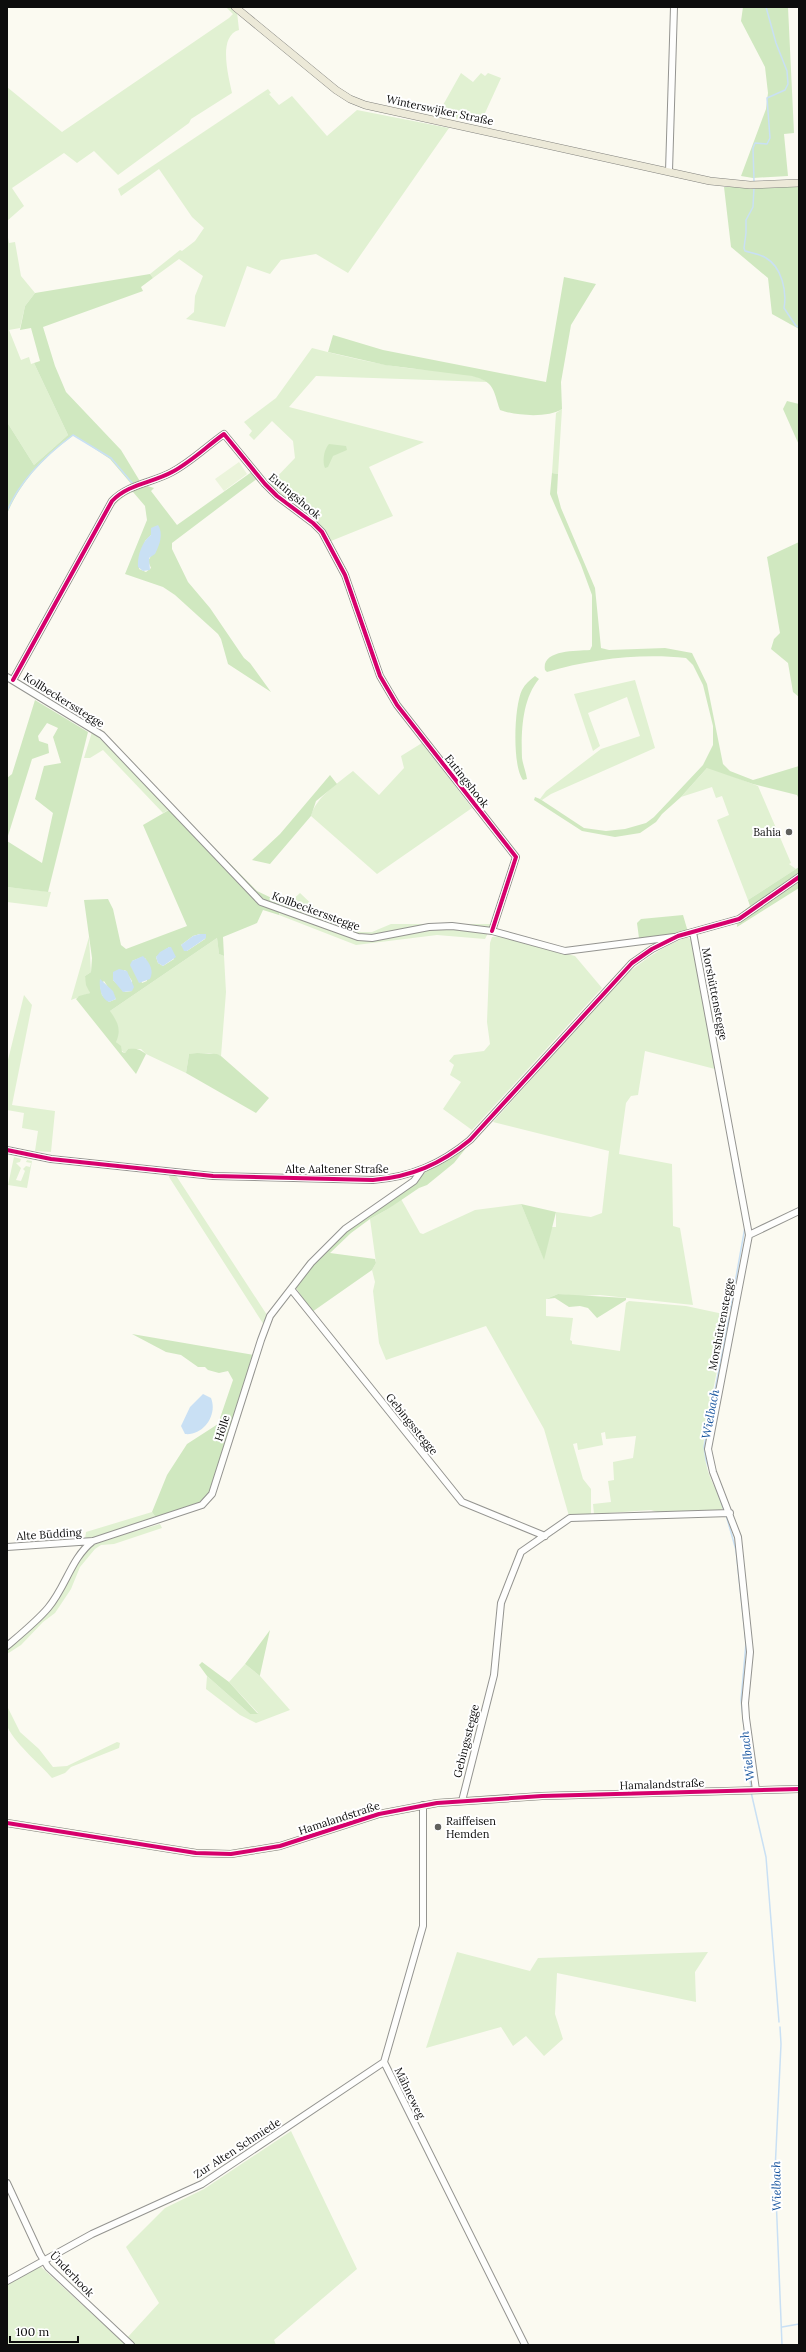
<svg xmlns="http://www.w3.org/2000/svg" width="806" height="2352" viewBox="0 0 806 2352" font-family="Lora,serif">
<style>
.green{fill:#e1f1d2}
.forest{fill:#d0e8c0;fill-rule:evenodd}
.pitch{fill:#ebf4db}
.water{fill:#c9e0f4}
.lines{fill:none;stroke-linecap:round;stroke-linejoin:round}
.stream{stroke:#c9e0f4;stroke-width:1.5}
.minor-casing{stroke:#949490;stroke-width:8}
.major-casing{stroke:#81817d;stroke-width:8}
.minor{stroke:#fefefd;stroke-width:6}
.major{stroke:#ece9d8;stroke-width:7}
.cycleway-casing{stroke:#fff;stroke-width:6}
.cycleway{stroke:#d6006c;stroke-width:4}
.poi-dot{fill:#60605d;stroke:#fff;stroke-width:1.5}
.labels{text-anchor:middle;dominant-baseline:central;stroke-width:4;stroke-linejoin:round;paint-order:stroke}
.street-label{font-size:11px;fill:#0d0d0d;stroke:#fff}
.poi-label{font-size:11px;fill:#0d0d0d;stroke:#fff;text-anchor:end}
.water-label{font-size:12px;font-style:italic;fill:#17549e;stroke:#fff}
</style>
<rect width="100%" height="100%" fill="#fbfaf1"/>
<!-- green -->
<path class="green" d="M 226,7 L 232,7 L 237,12 L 239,30 C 217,36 229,78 232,93 L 191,119 L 189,123 L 118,175 L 94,151 L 77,163 L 64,153 L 12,188 L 24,206 L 7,221 L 7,87 L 62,132 L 229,18 L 233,14 Z
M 461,73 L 473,82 L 481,73 L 485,76 L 488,73 L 501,78 L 480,124 L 438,114 Z
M 268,89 L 271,93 L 269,94 L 279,105 L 292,96 L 327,136 L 357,110 L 449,128 L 348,273 L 316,254 L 281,260 L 270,274 L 247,266 L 225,327 L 186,319 L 194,312 L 195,296 L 203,276 L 179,259 L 153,278 L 150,274 L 180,250 L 182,251 L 195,241 L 204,228 L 192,217 L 159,169 L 121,196 L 118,189 Z
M 7,232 L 9,243 L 15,242 L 21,276 L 35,293 L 25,306 L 20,328 L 9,330 L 21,360 L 29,357 L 31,364 L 34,363 L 68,435 L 34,465 L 7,422 Z
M 312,348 C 343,356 375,364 407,368 C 429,371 469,369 487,382 L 316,376 L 289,407 L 424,442 L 369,467 L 393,516 L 331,541 L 325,531 L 270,484 L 295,458 L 293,441 L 272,421 L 254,440 L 249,435 L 252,431 L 244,422 L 276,398 Z
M 562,409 L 558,474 L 552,473 L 556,413 Z
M 635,680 L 655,748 L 551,794 L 542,800 L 540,799 L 546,791 L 601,749 L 640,736 L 627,697 L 588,713 L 600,746 L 593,751 L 574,694 Z
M 92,732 L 112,749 L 170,809 L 163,813 L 103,750 L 90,758 L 84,758 Z
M 422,743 L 472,808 L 377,874 L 311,816 C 316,797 338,783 353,771 L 379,795 L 404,768 L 401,756 Z
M 708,767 L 758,786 L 791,863 L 789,864 L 796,869 L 748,900 L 717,820 L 729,815 L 722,796 L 716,798 L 712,787 L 681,797 Z
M 7,887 L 51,892 L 47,907 L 7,902 Z
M 300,893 L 322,914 L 348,929 L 361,932 L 372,932 L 391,924 L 491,924 L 488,928 L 406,931 L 361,937 L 282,908 L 282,903 L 287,905 Z
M 281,911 L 361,941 L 422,930 L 447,928 L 482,931 L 488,933 L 485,939 L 437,935 L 356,945 L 279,915 Z
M 500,936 L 575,956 L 602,988 L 472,1130 L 443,1109 L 461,1082 L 450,1075 L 454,1065 L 449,1061 L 454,1055 L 484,1051 L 490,1044 L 487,1022 L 490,943 L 492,937 Z
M 89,937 L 91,972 L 85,976 L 90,993 L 71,1000 Z
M 687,937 L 692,940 L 715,1069 L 645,1051 L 638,1095 L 631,1096 L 626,1103 L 619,1154 L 672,1164 L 673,1226 L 680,1228 L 693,1305 L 600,1295 L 579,1296 L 558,1294 L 546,1299 L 546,1316 L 573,1318 L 570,1340 L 572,1341 L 572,1344 L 620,1351 L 626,1303 L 629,1301 L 686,1306 L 728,1315 L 704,1436 C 703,1449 705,1464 710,1477 C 714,1488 722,1497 723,1509 L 714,1512 L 657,1512 L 651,1510 L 594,1514 L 593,1504 L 611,1502 L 608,1481 L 614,1480 L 613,1462 L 633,1458 L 636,1436 L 606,1439 L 605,1432 L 601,1433 L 603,1445 L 578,1450 L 577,1443 L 573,1444 L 583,1479 L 591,1489 L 591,1515 L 569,1516 L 544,1429 L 486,1326 L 386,1360 L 379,1343 L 373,1291 L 375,1282 L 372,1270 L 376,1263 L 370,1219 L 388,1209 L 401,1199 L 420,1233 L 423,1234 L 475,1210 L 521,1204 L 544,1259 L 545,1227 L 556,1227 L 556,1212 L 591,1217 L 602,1213 L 609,1151 L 493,1122 L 622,978 C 643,960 662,947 687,937 Z
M 217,938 L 219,954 L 224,956 L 226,992 L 221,1056 L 209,1053 L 189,1054 L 186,1073 L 146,1054 L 141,1049 L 128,1049 L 125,1053 C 113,1047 112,1023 110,1011 Z
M 24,995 L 32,1005 L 12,1105 L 55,1111 L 51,1152 L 35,1151 L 38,1131 L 22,1128 L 24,1113 L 7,1110 L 7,1064 Z
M 14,1157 L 21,1159 L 20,1162 L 16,1163 L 21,1168 L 16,1180 L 21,1181 L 25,1171 L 23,1169 L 26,1166 L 30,1167 L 31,1163 L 26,1162 L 27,1160 L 32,1161 L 27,1188 L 8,1185 Z
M 170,1174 L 175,1174 L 267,1315 L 264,1325 L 169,1177 Z
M 152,1512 L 157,1519 L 94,1538 L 85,1539 L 86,1532 Z
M 160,1524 L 162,1528 L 114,1544 L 101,1545 L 95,1549 L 80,1567 L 71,1589 L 55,1613 L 43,1622 L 21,1645 L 7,1654 L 7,1648 L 49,1609 L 81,1556 L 94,1543 Z
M 245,1664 L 260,1676 L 290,1710 L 256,1723 L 240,1715 L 206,1689 L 207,1676 L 250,1714 L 258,1713 L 229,1682 Z
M 7,1706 L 20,1732 L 39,1749 L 53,1767 L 67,1766 L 117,1742 L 120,1743 L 119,1748 L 71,1767 L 65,1773 L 52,1778 C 41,1765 11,1740 7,1725 C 6,1719 7,1712 7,1706 Z
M 457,1952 L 530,1971 L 538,1958 L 708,1952 L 695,1972 L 696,2002 L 557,1973 L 555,2014 L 563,2039 L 544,2056 L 526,2036 L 513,2046 L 501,2027 L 426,2048 Z
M 291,2131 L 357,2269 L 274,2340 L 276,2345 L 135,2345 L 127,2338 L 159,2303 L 126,2247 L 165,2208 L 204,2189 Z
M 40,2266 L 126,2345 L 7,2345 L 7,2284 Z"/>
<!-- forest -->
<path class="forest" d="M 743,7 L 788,7 L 794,133 L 784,134 L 788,176 L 753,178 L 741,176 L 766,109 L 768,93 L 765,67 L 741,21 Z
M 724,187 L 799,187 L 799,329 L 772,314 L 768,278 L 731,247 Z
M 150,274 L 153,278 L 141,287 L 143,291 L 43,327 L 55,366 L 66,392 L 121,450 L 141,483 L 133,486 L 110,459 L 74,435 C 46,455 20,482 7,514 L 7,422 L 34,465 L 68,435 L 34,363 L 40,361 L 31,328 L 20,330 L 25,306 L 35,293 Z
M 564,277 L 596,284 L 571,325 L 561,382 L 562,409 C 549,418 516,416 500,410 C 493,390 495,382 472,376 L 385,365 L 328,352 L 333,335 L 383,350 L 546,382 Z
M 787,401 L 799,404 L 799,445 L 783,409 Z
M 329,444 L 346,446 L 347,450 L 333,456 L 328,467 L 325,468 C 322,462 324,449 329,444 Z
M 253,471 L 258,478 L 172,543 L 172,549 L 188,582 L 210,608 L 244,658 L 250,663 L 271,692 L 228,664 L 221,639 L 218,634 L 175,595 L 163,587 L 125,574 L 147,520 L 145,506 L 133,492 C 108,501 96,536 84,558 L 81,558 L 118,496 L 144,485 L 154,488 L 151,491 L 177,525 ZM 151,535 L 151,556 L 148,561 L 151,568 L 146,572 L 139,569 L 145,541 Z
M 552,473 L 558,474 L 557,493 L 561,508 L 595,588 L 601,648 L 609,650 L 665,648 L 692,653 L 707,684 L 723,764 L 730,771 L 753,780 L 799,766 L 799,799 L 797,795 L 753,784 L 707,768 L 681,797 L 662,814 L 656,822 L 640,833 L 615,837 L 582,831 L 534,800 L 535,797 L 540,799 L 584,828 L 606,831 L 625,829 L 646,823 L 654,817 L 703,765 L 713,745 L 713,726 L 703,685 L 693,665 L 686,658 C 641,653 591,659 547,672 L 545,670 C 541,650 575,651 590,650 L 592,646 L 592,595 L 581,565 L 553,501 L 550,494 Z
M 799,542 L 799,697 L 793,692 L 788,663 L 771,649 L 774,639 L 780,633 L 767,557 Z
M 535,676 L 539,679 C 522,699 521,732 522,758 C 523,765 526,772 527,779 L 523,780 C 512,766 514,706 522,690 C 525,684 530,680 535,676 Z
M 35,700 L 88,732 L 48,892 L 7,887 L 7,841 L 42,863 L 53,813 L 35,799 L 44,766 L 61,763 L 53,737 L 58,728 L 47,723 L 38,736 L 39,741 L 48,744 L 49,753 L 32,759 L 7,839 L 7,778 L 12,774 Z
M 330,775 L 337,784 L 316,801 L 311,816 L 270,864 L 252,860 L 280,834 Z
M 174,807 L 257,891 L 282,903 L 279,915 L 263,910 L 257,923 L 223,937 L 224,956 L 219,954 L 217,938 L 110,1011 C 117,1021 122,1029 116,1042 L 121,1046 L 122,1052 L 125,1053 L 128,1049 C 136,1048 140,1049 146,1054 L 136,1074 L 76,999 L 79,996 L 90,993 L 86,985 L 85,976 L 91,972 L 92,958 L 84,900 L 108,899 L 113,909 L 121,945 L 126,949 L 187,926 L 143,825 ZM 200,934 L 206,935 L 205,939 L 187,951 L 181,945 L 193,936 ZM 169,947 L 174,959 L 163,966 L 158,963 L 156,957 ZM 142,957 L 146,959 L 147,981 L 142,983 L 132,961 ZM 125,970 L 132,981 L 132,991 L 125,992 L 113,980 ZM 104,981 L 116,999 L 109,1002 L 102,995 L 100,985 Z
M 799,867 L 799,888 L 737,927 L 738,915 L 750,906 L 748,900 Z
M 683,915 L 688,932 L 642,945 L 639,938 L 637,923 L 641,919 Z
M 197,1053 L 217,1054 L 221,1056 L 269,1098 L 256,1113 L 186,1073 L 189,1054 Z
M 466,1148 L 454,1163 L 427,1185 L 419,1188 L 388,1209 L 370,1219 L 351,1233 L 330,1253 L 375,1259 L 376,1263 L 372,1270 L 312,1312 L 296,1288 L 313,1265 L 347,1230 L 423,1173 Z
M 521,1204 L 556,1212 L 544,1260 Z
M 558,1294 L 626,1298 L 626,1300 L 597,1318 L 588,1308 L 580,1306 L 569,1307 L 555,1298 L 546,1299 Z
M 132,1334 L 254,1355 L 210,1493 L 201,1504 L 157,1519 L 152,1512 L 167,1475 L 187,1444 L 218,1424 L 233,1380 L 228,1371 L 219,1373 L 208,1370 L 205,1367 L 198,1367 L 181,1355 L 166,1352 Z
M 270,1630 L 260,1675 L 260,1676 L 245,1664 Z
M 202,1662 L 229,1682 L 258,1714 L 250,1714 L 207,1676 L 199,1665 Z"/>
<!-- pitch -->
<path class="pitch" d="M 239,462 L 247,474 L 224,491 L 215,479 Z"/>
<!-- water -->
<path class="water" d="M 158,525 C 164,534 159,546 155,554 L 149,558 L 150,570 L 143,571 L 138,567 C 137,557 142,541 151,535 L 151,528 Z
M 200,934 L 206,934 L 206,938 L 187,951 L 184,951 L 181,945 L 193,936 Z
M 169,947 L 171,947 L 176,957 L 163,966 L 158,963 L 156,957 L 160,952 Z
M 143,956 C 150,963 154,970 150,979 L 139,983 L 130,965 L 132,961 Z
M 119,969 L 127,971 L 134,987 L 132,991 L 123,992 L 113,980 L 113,972 Z
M 100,979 L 113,991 L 116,999 L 109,1002 C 101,999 99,987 100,979 Z
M 203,1394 L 211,1398 C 218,1415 203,1436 185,1434 L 181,1426 L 190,1407 Z"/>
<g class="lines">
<!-- stream -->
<path class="stream" d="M 754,181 L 753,148 L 755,143 L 767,144 L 770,138 L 767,98 L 785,90 L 788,84 L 787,71 L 776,43 L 766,7
M 754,187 L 753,207 L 746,220 L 746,233 L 744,248 L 745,251 C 752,253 760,254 766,258 C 782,267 787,292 784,308 L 796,326 L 799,327
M 7,511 C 20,480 46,455 73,435 L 111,458 L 133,484
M 733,1167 L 737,1187
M 730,1311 L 745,1227
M 724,1510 L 706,1460 L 704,1447 L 729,1317
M 726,1515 L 736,1550 L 746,1643 L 741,1700 L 751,1788
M 751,1792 L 766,1857 L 779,2022
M 780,2027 L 781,2044 L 775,2171 L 782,2345
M 782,2327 L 799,2324"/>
<!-- minor casing -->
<g class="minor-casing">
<path id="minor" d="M 669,171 L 674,7
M 7,677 L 102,735 L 261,902 L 358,937 L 372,938 L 429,927 L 452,926 L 492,931 L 565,951 L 674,937
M 13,680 L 112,501 C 128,484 152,483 172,472 C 191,462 207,446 224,434 L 265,484 L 277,496 L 313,523 L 322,532 L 345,575 L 380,676 L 397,705 L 516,857 L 492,931
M 693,932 L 749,1235 L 708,1449 L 713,1472 L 738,1537 L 750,1652 L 745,1703 L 746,1718 L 756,1790
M 7,1150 L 51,1159 L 213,1176 L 373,1180 C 411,1177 441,1164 470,1140 L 632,963 L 652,949 L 678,936 L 739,919 L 799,877
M 749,1235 L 799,1211
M 291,1289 L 462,1502 L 545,1536
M 7,1547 L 93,1541
M 7,1646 C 21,1634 37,1621 48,1608 C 66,1587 71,1558 93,1541 L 202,1505 L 212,1494 L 261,1340 L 270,1316 L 311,1263 L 345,1229 L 414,1181 L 421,1171
M 462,1801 L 494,1675 L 501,1603 L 521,1552 L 570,1518 L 730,1513
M 423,1805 L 423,1926 L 384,2062 L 525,2345
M 7,2183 L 40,2254 L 48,2267 L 131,2345
M 7,2281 L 92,2234 L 202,2184 L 384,2062"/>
</g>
<!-- major casing -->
<g class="major-casing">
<path id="major" d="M 235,7 L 336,90 L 350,99 L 365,105 L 710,181 L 750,185 L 799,183
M 7,1823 L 196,1853 L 231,1854 L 280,1846 L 379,1814 L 437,1803 L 542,1796 L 799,1789"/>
</g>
<!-- minor -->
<use href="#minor" class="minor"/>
<!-- major -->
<use href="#major" class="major"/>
<!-- cycleway casing -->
<g class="cycleway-casing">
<path id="cycleway" d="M 13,680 L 112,501 C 128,484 152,483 172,472 C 191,462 207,446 224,434 L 265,484 L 277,496 L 313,523 L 322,532 L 345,575 L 380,676 L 397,705 L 516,857 L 492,931
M 7,1150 L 51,1159 L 213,1176 L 373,1180 C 411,1177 441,1164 470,1140 L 632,963 L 652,949 L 678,936 L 739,919 L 799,877
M 7,1823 L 196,1853 L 231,1854 L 280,1846 L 379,1814 L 437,1803 L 542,1796 L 799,1789"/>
</g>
<!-- cycleway -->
<use href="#cycleway" class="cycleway"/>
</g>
<!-- markers -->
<g class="poi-dot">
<circle cx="789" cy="832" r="4"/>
<circle cx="438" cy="1827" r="4"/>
</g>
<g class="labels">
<!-- street labels -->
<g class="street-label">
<text transform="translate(440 110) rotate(12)">Winterswijker Straße</text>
<text transform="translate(295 496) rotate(40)">Eutingshook</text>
<text transform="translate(64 700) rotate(32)">Kollbeckersstegge</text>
<text transform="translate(467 781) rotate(52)">Eutingshook</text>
<text transform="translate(316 911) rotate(20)">Kollbeckersstegge</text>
<text transform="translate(715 994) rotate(79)">Morshüttenstegge</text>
<text x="337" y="1169">Alte Aaltener Straße</text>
<text transform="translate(721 1324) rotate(-79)">Morshüttenstegge</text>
<text transform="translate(412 1424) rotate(51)">Gebingsstegge</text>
<text transform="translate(222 1428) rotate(-72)">Hölle</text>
<text transform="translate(49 1534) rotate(-4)">Alte Büdding</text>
<text transform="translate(466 1741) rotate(-76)">Gebingsstegge</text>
<text transform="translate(662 1784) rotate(-2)">Hamalandstraße</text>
<text transform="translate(339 1818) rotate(-18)">Hamalandstraße</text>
<text transform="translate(410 2093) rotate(64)">Mähneweg</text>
<text transform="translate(237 2148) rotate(-33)">Zur Alten Schmiede</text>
<text transform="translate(72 2274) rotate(46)">Ünderhook</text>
</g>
<!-- poi labels -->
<g class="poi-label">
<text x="781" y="832">Bahia</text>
<text x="446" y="1821" text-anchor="start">Raiffeisen<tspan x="446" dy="13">Hemden</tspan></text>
</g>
<!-- water labels -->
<g class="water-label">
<text transform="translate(710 1414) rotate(-79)">Wielbach</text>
<text transform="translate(747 1756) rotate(-97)">Wielbach</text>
<text transform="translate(776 2186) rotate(-91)">Wielbach</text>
</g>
</g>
<!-- border -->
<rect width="806" height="2352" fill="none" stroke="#0d0d0d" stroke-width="16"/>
<!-- scale -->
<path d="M10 2336v6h68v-6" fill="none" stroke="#0d0d0d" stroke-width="2"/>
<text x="16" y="2336" font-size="12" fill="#0d0d0d" stroke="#ffffff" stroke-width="3" paint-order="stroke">100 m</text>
</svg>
